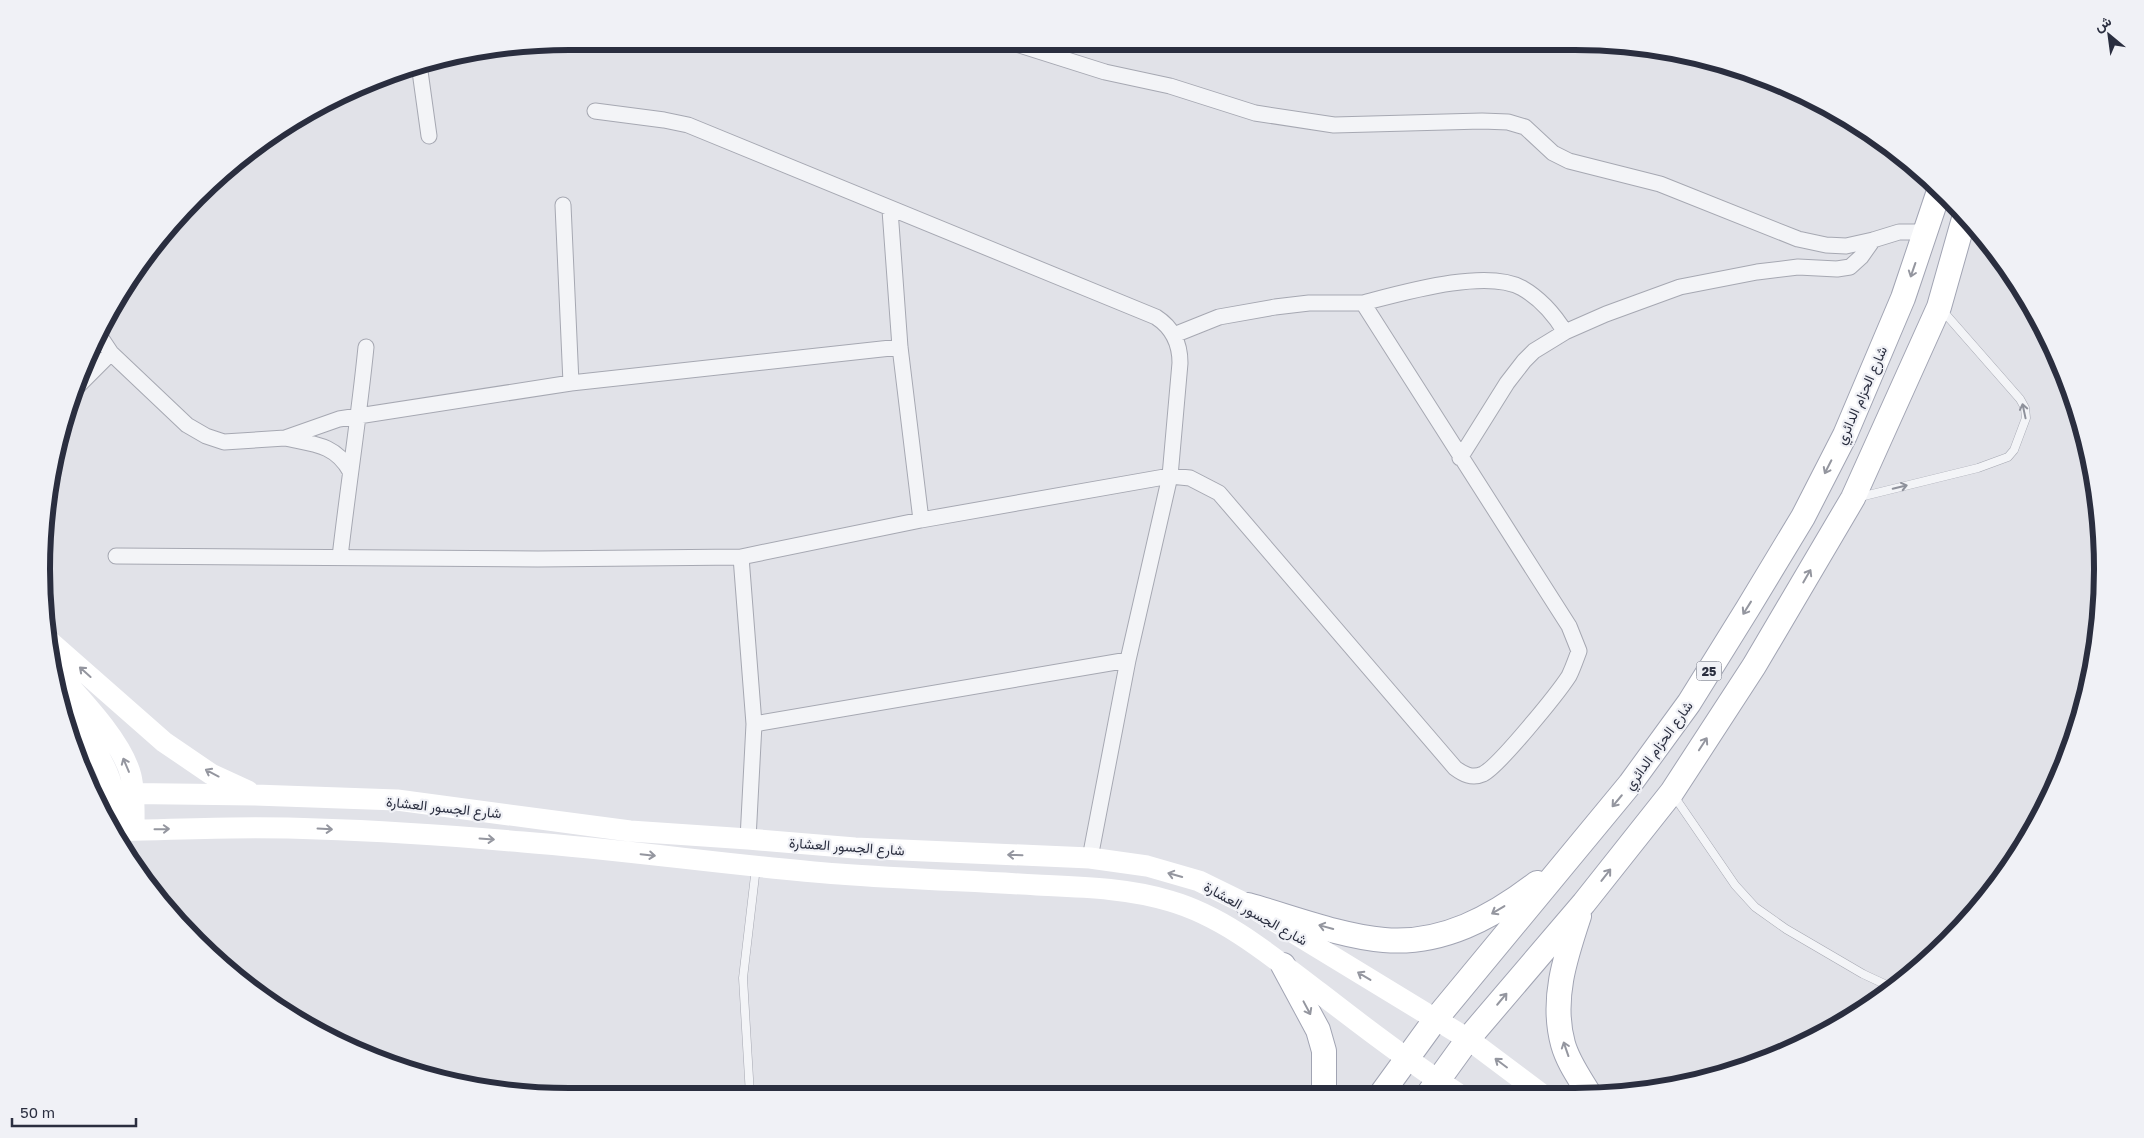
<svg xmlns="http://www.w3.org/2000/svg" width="2144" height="1138" viewBox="0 0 2144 1138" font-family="'Golos Text',Vazirmatn,sans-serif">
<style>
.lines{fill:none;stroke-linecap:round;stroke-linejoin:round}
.lane-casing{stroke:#a6a8b2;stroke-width:9}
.street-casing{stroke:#a6a8b2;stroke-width:17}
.primary-casing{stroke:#a1a4b3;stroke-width:26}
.lane{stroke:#f3f4f7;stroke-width:8}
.street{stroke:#f3f4f7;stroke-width:15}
.secondary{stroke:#fff;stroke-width:21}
.primary{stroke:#fff;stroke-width:24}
.oneway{stroke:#94969f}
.oneway2{stroke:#8e919b}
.labels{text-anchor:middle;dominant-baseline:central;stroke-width:4.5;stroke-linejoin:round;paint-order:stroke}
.shield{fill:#f0f1f6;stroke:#656876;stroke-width:1}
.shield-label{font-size:12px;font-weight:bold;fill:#2a2e3f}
.street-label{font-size:14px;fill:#2a2e3f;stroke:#f0f1f6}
.rim{fill:none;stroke:#2a2e3f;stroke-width:6}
</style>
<rect width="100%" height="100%" fill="#e1e2e8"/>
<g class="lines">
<!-- lane casing -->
<g class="lane-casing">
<path id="lane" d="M 1860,497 L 1978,468 L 2008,457 L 2014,450 L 2026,418 L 2025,408 L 2020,399 L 1942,310
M 1674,796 L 1735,885 L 1755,907 L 1786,929 L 1863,974 L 1891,987
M 750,1095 L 743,978 L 756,867"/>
</g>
<!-- street casing -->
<g class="street-casing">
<path id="street" d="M 1010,42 L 1105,72 L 1170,86 L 1255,113 L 1334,125 L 1482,121 L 1508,122 L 1525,127 L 1553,153 L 1569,161 L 1660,184 L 1798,239 L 1826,245 L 1846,246 L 1873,240 L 1899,232 L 1926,232
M 419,64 L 429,136
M 595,111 L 664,120 L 688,125 L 1156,317 C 1173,328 1180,343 1180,363 L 1170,476 L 1128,660 L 1090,858
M 563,205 L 571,383
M 890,210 L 900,347 L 921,520
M 1363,303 C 1402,293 1486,268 1522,288 C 1541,299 1554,314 1565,332
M 99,335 L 111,353 L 187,425 L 206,436 L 224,442 L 285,438 L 339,419 L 571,383 L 900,347
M 74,390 L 111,353
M 285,438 C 313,444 335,444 350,471
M 1460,458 L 1507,383 L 1524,361 L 1534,351 L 1565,332 L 1606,314 L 1680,287 L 1757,272 L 1798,267 L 1837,269 L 1850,267 L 1861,257 L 1873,240
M 116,556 L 538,559 L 741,557 L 921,520 L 1170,476 L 1190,478 L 1219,493 L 1455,768 C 1463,774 1472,779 1483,774 C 1499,766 1558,693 1569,676 C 1573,668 1576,659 1579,651 L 1569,626 L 1363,303 L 1309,303 L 1275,307 L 1219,317 L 1174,335
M 340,557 C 348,487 359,417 366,347
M 741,557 L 754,724 L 748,839
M 754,724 L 1128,660"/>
</g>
<!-- primary casing -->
<g class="primary-casing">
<path id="primary" d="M 1248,905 C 1291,917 1340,936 1384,940 C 1442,945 1493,917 1537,883
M 1579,916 C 1565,958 1551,1000 1563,1044 C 1568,1062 1579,1077 1588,1092
M 1283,965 L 1318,1030 L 1324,1051 L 1324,1093
M 1382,1093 L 1435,1020 L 1630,784 L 1689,703 L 1748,608 L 1803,517 L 1845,435 L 1903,298 L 1939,191
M 1429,1093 L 1468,1039 L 1584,903 L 1672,792 L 1754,666 L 1853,498 L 1939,307 L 1965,215"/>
</g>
<!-- lane -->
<use href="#lane" class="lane"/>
<!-- street -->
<use href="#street" class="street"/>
<!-- secondary -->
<path class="secondary" d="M 48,640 L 164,742 L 211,774 L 248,791
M 53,668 C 78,696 122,740 131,776 C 135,793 134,812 134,830
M 58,701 C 80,727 106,758 113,791 C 115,804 115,818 115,831
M 93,793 L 255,795 L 397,800 L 630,831 L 748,839 L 855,848 L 1090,858 L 1147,866 L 1199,881 L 1248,905 L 1468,1039 L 1540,1093
M 113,831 C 182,829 250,826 318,829 C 387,831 455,836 523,842 C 629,850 734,866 839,874 C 905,879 971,881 1037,885 C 1081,887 1128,888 1170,901 C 1226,917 1275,959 1320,993 C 1365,1028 1410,1062 1457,1093"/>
<!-- primary -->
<use href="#primary" class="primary"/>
</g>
<!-- one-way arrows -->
<defs><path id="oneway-shaft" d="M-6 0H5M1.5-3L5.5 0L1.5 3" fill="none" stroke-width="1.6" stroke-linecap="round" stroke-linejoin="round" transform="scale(1.25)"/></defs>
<g class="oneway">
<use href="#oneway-shaft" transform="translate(1913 270) rotate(109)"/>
<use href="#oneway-shaft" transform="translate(1828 467) rotate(117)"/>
<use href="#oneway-shaft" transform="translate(1807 576) rotate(-60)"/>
<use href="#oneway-shaft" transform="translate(1747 608) rotate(122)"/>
<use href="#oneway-shaft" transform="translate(85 672) rotate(-138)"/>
<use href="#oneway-shaft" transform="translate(1703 744) rotate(-57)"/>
<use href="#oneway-shaft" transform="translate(126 765) rotate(-113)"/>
<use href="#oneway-shaft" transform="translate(212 773) rotate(-152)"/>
<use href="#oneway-shaft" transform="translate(1617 801) rotate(130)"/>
<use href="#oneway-shaft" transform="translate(162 829) rotate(-1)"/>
<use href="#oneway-shaft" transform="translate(325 829) rotate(3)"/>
<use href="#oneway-shaft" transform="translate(487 839) rotate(4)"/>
<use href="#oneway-shaft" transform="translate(648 855) rotate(6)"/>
<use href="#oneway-shaft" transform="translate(1015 855) rotate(-178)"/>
<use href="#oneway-shaft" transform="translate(1175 875) rotate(-164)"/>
<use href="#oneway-shaft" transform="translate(1606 875) rotate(-52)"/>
<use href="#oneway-shaft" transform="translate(1498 910) rotate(149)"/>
<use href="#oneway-shaft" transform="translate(1326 927) rotate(-165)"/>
<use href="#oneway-shaft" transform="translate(1364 976) rotate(-149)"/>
<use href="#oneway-shaft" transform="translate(1502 999) rotate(-50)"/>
<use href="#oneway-shaft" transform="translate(1307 1008) rotate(62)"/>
<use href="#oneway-shaft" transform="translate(1566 1049) rotate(-109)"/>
<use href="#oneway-shaft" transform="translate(1501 1063) rotate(-143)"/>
</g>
<g class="oneway2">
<use href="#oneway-shaft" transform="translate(2024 411) rotate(-102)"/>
<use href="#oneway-shaft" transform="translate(1900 487) rotate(-13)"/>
</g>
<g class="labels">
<!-- shield labels -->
<rect class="shield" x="1696.5" y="661.5" width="25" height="19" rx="4"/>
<g class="shield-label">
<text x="1709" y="671">25</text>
</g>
<!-- street labels -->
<g class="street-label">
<text transform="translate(1861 395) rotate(-66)">شارع الحزام الدائري</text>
<text transform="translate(1658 745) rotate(-54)">شارع الحزام الدائري</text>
<text transform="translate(444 807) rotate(6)">شارع الجسور العشارة</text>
<text transform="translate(847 846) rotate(4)">شارع الجسور العشارة</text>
<text transform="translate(1256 913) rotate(29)">شارع الجسور العشارة</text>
</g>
</g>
<!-- crop -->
<path d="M0 0H2144V1138H0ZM569 50H1575A519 519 0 0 1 2094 569V569A519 519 0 0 1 1575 1088H569A519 519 0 0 1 50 569V569A519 519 0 0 1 569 50Z" fill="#f0f1f6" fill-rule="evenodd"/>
<path class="rim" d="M569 50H1575A519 519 0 0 1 2094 569V569A519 519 0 0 1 1575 1088H569A519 519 0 0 1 50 569V569A519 519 0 0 1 569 50Z"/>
<!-- north arrow -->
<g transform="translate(2109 35) rotate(331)" stroke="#f0f1f6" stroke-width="4" paint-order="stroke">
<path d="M0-4L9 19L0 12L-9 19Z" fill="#2a2e3f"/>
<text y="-8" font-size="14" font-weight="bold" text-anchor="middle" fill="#2a2e3f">ش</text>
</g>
<!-- scale -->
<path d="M12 1118v8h124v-8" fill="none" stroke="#2a2e3f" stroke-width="2.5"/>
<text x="20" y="1118" font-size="15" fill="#2a2e3f" stroke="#f0f1f6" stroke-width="4" paint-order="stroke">50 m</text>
</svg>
